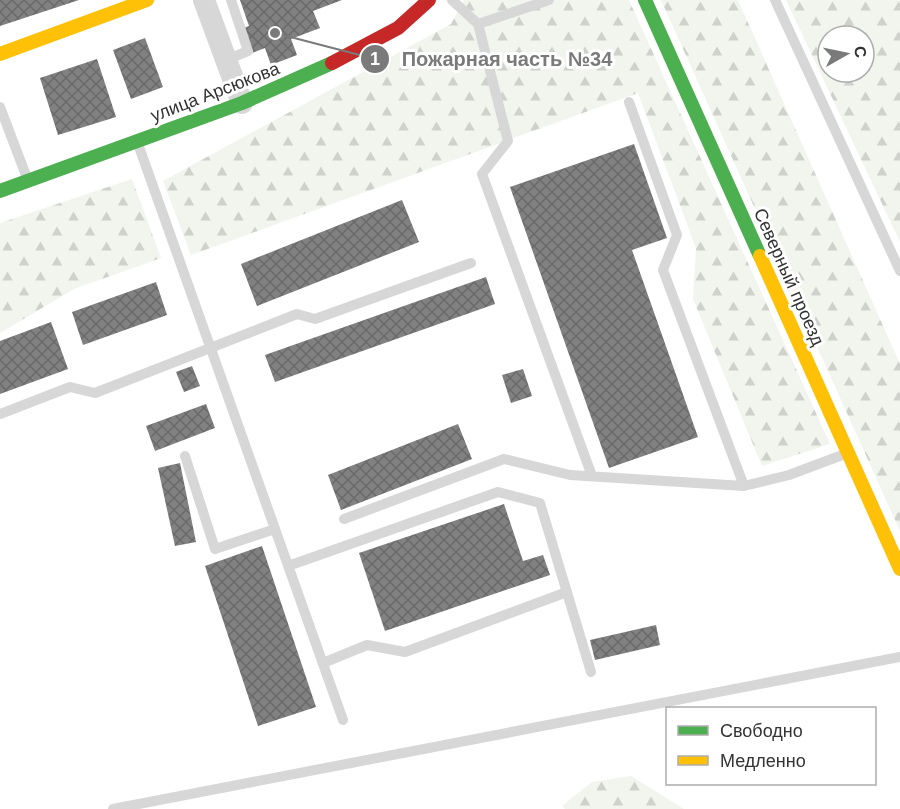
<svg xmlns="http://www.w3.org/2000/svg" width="900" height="809" viewBox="0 0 900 809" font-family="Arial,sans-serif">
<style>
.forest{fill:url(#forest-firs);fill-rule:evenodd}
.building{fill:url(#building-cross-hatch)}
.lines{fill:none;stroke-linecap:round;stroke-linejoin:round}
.lane{stroke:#d7d7d7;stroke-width:10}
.street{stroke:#d7d7d7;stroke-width:22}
.fast{stroke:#4caf50;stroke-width:14}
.slow{stroke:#ffc107;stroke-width:14}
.jam{stroke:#c62828;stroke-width:14}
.labels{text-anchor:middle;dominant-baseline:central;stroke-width:6;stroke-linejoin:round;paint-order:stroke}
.street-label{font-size:18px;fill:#333;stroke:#fff}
.leader{fill:none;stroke:#7a7a7a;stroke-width:2}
.callout-dot{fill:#7a7a7a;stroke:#fff;stroke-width:2}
.mark-label{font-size:18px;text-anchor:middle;font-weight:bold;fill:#fff}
.callout-label{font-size:20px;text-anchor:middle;font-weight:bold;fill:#7a7a7a;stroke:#fff;stroke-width:6;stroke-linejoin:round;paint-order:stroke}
</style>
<defs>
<pattern id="forest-firs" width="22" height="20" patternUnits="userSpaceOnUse" patternTransform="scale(1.5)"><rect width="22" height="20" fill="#f1f5ed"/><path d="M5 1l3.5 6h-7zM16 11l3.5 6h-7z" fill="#cfd2cc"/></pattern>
<pattern id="building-cross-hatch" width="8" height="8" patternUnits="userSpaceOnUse" patternTransform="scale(1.5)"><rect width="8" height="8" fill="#818181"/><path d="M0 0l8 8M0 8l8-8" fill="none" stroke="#6a6a6a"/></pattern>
</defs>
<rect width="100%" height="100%" fill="#fff"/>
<!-- forest -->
<path class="forest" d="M 464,0 L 629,0 L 830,444 L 762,466 L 693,299 L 696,248 L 638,93 L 191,255 L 163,181 L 451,24 Z
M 661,0 L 738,0 L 900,364 L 900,531 Z
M 786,0 L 900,0 L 900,242 ZM 828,36 L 864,36 L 864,72 L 828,72 Z
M 132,179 L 161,258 L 74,289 L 0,333 L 0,223 Z
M 631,776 L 684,809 L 565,809 L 562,806 L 592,782 Z"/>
<!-- building -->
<path class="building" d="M 0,0 L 79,0 L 0,26 Z
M 240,0 L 342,0 L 313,11 L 320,28 L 291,39 L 297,55 L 271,65 L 265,48 L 252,53 L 243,28 L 249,26 Z
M 145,38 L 163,87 L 131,99 L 113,50 Z
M 97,59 L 116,117 L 58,135 L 40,78 Z
M 634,144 L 667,238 L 632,250 L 698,437 L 609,468 L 510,187 Z
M 402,200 L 419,242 L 257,306 L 241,264 Z
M 486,277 L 495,304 L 275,382 L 265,355 Z
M 156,282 L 167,315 L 83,345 L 72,312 Z
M 51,322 L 68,369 L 0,394 L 0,341 Z
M 192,366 L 200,386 L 184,392 L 176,372 Z
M 523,369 L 532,396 L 511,403 L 502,375 Z
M 206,404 L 215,428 L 155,451 L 146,426 Z
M 458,424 L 472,459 L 341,510 L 328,475 Z
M 180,463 L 196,542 L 175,546 L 158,468 Z
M 504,504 L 523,561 L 543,555 L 550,575 L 385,631 L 359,553 Z
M 262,546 L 316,707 L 258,726 L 205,566 Z
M 656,625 L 660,645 L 595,660 L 590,640 Z"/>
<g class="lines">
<!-- lane -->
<path class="lane" d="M 452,0 L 478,24
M 549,0 L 478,24 L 508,141 L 482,174 L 592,476
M 775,0 L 900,271
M 226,60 L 248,51 L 231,0
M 629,102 L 677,235 L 663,270 L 744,486
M 0,107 L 27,178
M 138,144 L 343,720
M 0,414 L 70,387 L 95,393 L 297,314 L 315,319 L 471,263
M 185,456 L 215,549 L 275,529
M 344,519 L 504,459 L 570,475 L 744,486 L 789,475 L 845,454
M 288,566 L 498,492 L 540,503 L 591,672
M 323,663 L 367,645 L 405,652 L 567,592
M 113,809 L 900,657"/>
<!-- street -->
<path class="street" d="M 204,0 L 242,103"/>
<!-- fast -->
<path class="fast" d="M 645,0 L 760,256
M 0,191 L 242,103 L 332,63"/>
<!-- slow -->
<path class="slow" d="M 0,54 L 147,0
M 760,256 L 900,569"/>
<!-- jam -->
<path class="jam" d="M 332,63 L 398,28 L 429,0"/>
</g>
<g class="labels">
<!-- street labels -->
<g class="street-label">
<text transform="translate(215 92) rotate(-21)">улица Арсюкова</text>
<text transform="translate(789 277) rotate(66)">Северный проезд</text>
</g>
</g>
<!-- callouts -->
<path class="leader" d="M275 33L375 59"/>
<g class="callout-dot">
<circle cx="275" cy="33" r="6"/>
<circle cx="375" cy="59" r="15"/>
</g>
<g class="mark-label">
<text x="375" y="65">1</text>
</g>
<g class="callout-label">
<text x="507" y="66">Пожарная часть №34</text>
</g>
<!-- legend -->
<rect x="666" y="707" width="210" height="78" fill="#ffffff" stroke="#adadad" stroke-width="1.5"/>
<rect x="678" y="726" width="30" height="9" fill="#4caf50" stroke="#adadad" stroke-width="1.5"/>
<text x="720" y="737" font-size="18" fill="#333333">Свободно</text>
<rect x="678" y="756" width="30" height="9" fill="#ffc107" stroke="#adadad" stroke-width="1.5"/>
<text x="720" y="767" font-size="18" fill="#333333">Медленно</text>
<!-- north arrow -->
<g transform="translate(846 54) rotate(81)"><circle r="28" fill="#ffffff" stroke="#adadad" stroke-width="1.5"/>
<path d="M0-4.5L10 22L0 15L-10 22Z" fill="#7a7a7a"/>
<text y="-9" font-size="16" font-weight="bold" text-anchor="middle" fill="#333333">С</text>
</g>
</svg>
